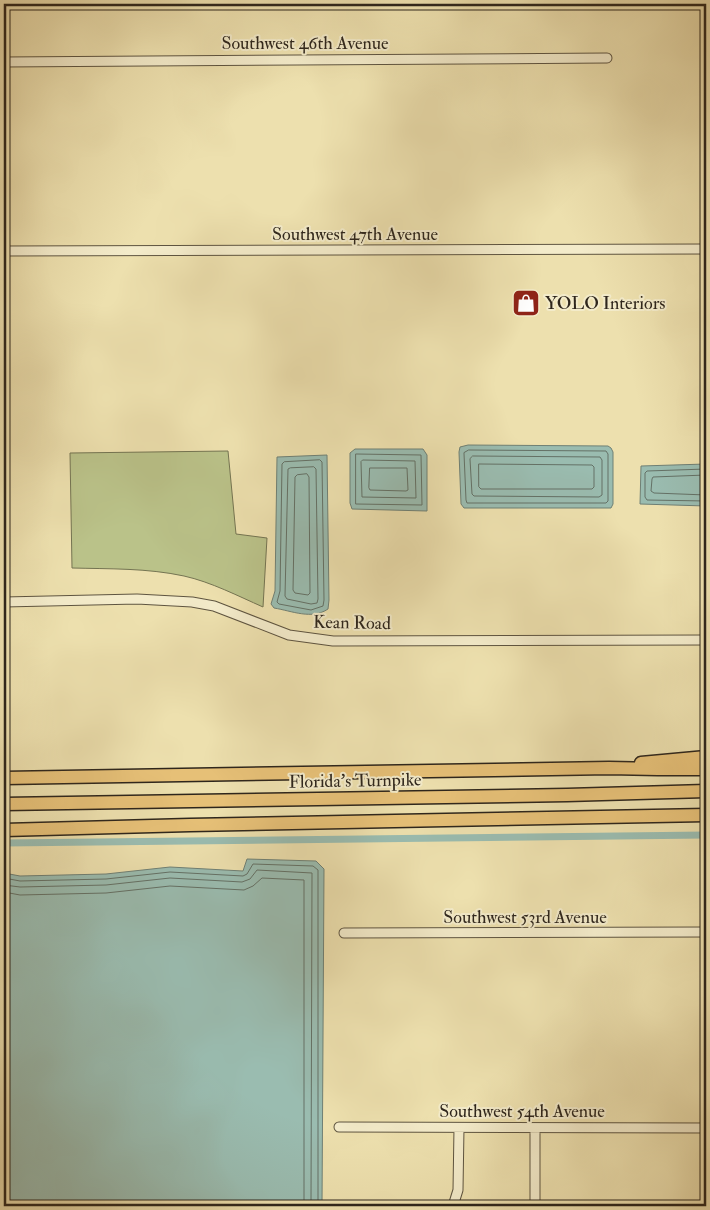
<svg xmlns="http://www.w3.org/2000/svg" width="710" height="1210" viewBox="0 0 710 1210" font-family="'IM FELL Double Pica',serif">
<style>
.green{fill:#bac289;stroke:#747452}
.water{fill:#9abcb0;stroke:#6f8075}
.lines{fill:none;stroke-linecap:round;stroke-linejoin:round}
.shore{stroke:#647166;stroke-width:1}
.canal{stroke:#9abcb0;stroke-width:7}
.minor-casing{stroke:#5e5440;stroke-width:11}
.highway-casing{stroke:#2e261c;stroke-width:15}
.minor{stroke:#f3ebca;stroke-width:9}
.highway{stroke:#e6c077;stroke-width:12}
.labels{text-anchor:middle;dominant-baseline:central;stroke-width:4;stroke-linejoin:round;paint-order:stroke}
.street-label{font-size:18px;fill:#2e261c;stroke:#f3ebca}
.poi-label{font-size:18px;fill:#2e261c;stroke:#f3ebca;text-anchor:start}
</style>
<rect width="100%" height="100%" fill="#ede0ae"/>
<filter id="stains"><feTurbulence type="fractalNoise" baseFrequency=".004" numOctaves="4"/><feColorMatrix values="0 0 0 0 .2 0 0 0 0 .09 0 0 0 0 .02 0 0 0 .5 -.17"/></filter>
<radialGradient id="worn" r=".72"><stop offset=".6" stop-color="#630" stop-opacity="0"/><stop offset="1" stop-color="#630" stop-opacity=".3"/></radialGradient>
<!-- green -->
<path class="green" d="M 228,451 L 236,534 L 267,538 L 263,607 C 238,596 211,582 184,576 C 147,568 109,569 72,568 L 70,453 Z"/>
<!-- water -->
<path class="water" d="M 468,445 L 608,446 L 611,448 L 613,452 L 613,504 L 611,508 L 464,508 L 461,504 L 459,452 L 460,447 Z
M 355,449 L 423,449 L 427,455 L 427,511 L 352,509 L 350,503 L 350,453 Z
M 327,455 L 329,600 L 328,609 C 312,620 292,611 274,608 L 271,604 L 275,591 L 277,457 Z
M 706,464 L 706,506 L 640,504 L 641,466 Z
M 247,859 L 316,861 L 324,869 L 322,1206 L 4,1206 L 4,873 L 20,876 L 106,874 L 170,867 L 243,871 Z"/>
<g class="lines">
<!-- shore -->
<path class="shore" d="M 469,450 L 606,451 L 608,454 L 608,501 L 606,503 L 467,503 L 466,500 L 464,453 Z
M 356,454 L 421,455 L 422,505 L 356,504 Z
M 473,456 L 600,457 L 602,460 L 602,495 L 599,497 L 474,496 L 472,494 L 470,459 Z
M 320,460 L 322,462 L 324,600 L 323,606 L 311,610 L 279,604 L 277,602 L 280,591 L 282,464 L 284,462 Z
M 363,460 L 415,461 L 416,498 L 362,497 L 361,462 Z
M 479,464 L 592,465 L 594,467 L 594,487 L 592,489 L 481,489 L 479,487 Z
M 314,467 L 316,469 L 318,599 L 317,603 L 311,604 L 287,599 L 285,596 L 288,469 L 290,468 Z
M 370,468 L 407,468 L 408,490 L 406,491 L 370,490 L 369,488 Z
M 706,469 L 647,471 L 645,473 L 645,497 L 647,500 L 706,501
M 307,474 L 309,477 L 310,593 L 308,595 L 295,593 L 293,590 L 295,477 L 297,475 Z
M 706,475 L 653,477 L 652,479 L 651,491 L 654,493 L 706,495
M 4,878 L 20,881 L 106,879 L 170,872 L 243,876 L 247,874 L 253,864 L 313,866 L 318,870 L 318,1206
M 4,885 L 20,887 L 106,885 L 170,878 L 242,882 L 250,879 L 257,870 L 312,873 L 311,1206
M 4,892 L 20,895 L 106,893 L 170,886 L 244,890 L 253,886 L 262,878 L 304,880 L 304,1206"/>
<!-- canal -->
<path class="canal" d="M 4,843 L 706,835"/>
<!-- minor casing -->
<g class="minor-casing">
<path id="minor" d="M 4,62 L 607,58
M 4,251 L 706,249
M 4,602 L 137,599 L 192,602 L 214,606 L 289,635 L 333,641 L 706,640
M 344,933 L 706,932
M 339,1127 L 706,1128
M 535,1128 L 535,1206
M 453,1206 L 458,1190 L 459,1128"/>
</g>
<!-- highway casing -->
<g class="highway-casing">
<path id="highway" d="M 641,763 L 706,757
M 4,778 L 609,768 L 658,769 L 706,769
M 4,804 L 567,795 L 706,791
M 4,830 L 190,825 L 706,815"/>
</g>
<!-- minor -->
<use href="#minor" class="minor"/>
<!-- highway -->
<use href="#highway" class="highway"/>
</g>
<!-- icons -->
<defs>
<g id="shop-square" transform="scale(1.4375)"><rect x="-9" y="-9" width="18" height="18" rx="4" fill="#8f2418" stroke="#f3ebca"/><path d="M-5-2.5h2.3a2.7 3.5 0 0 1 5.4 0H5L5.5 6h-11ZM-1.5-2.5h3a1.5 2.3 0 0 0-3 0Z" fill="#fff"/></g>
</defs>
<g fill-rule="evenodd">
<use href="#shop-square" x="526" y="303"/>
</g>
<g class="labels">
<!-- street labels -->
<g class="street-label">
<text x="305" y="43">Southwest 46th Avenue</text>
<text x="355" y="234">Southwest 47th Avenue</text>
<text transform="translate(352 623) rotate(1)">Kean Road</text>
<text transform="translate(355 781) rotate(-1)">Florida's Turnpike</text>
<text x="525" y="917">Southwest 53rd Avenue</text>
<text x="522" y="1111">Southwest 54th Avenue</text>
</g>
<!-- poi labels -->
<g class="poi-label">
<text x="545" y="303">YOLO Interiors</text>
</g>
</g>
<!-- margin -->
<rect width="710" height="1210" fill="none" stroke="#ede0ae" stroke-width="20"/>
<rect x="5" y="5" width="700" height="1200" fill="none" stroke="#2e261c" stroke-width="2.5"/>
<rect x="10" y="10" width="690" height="1190" fill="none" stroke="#2e261c"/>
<rect width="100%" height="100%" filter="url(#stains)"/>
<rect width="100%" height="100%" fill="url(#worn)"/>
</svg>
